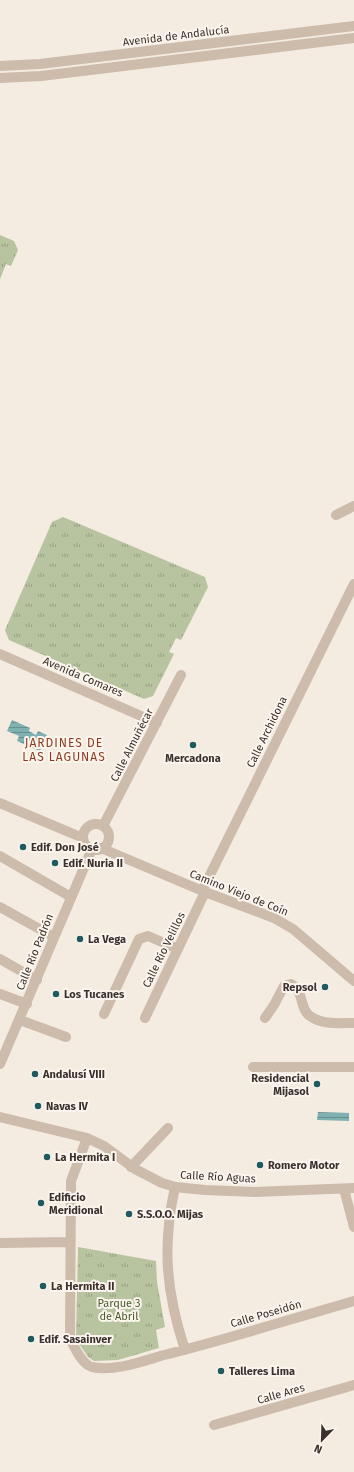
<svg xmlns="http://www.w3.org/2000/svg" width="354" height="1472" viewBox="0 0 354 1472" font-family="'Fira Sans',sans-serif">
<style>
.park{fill:url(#park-tufts)}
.pitch{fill:#b8c4a0}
.water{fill:url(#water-rules)}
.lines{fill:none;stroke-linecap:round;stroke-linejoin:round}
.minor{stroke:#cdbbac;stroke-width:10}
.poi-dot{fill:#1f5a5e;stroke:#fbf5ee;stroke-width:1.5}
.labels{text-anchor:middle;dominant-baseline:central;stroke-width:4;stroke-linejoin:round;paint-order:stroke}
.street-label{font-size:11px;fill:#3b302b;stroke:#fbf5ee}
.poi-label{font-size:11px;font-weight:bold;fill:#3b302b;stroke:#fbf5ee;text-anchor:start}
.park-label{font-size:11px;fill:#4a5a2e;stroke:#fbf5ee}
.neighbourhood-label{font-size:12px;letter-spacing:1px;fill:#8c3b22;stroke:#fbf5ee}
</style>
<defs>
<pattern id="park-tufts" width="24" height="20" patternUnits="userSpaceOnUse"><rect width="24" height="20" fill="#b8c4a0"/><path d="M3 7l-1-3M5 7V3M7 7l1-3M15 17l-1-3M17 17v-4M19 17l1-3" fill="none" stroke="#97a083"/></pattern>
<pattern id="water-rules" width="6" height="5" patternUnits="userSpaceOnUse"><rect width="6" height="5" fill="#7fb0b2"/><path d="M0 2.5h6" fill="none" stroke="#699091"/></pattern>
</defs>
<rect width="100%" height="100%" fill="#f4ebe1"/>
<!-- park -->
<path class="park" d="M 0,235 L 14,241 L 18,250 L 11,266 L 6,264 L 0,279 Z
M 63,517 L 205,577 L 208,587 L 181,640 L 176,638 L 169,652 L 174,654 L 153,696 L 144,699 L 9,640 L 5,630 L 52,522 Z
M 78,1247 L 156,1261 L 157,1282 L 165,1327 L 156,1330 L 159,1348 L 118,1360 L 94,1361 L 88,1357 L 76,1339 Z"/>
<!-- pitch -->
<path class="pitch" d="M 87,1320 L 114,1321 L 114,1339 L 87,1338 Z"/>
<!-- water -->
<path class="water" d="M 12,720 L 30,728 L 29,731 L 36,735 L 38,731 L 47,735 L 40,751 L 17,741 L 19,736 L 7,731 Z
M 318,1112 L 349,1113 L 349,1121 L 317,1120 Z"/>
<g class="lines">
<!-- minor -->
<path class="minor" d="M 0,66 L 40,64 L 354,26
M 0,78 L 41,76 L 354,38
M 336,515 L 354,506
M 0,654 L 157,723
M 0,803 L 83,838
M83 837a13 13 0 1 1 26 0a13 13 0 1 1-26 0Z
M 103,826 L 181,675
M 101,848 L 205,892 L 274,918 L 293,929 L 354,981
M 0,856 L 71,897
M 202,891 L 354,584
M 0,907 L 54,937
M 0,959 L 37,980
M 0,994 L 27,1004
M 104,1014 L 139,939 L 148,936 L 178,949
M 145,1018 L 205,892
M 265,1018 L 274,1005 L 284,986 L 291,984 C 305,992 299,1009 310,1016 C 322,1025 340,1023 354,1023
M 20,1020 L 66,1037
M 0,1064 L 92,849
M 253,1067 L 354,1067
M 0,1117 L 87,1138 L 104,1146 L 135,1169 L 162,1183 L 175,1187 L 205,1190 L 255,1192 L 354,1188
M 87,1138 L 71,1181 L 70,1339 C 75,1347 81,1364 92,1367 C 114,1372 143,1361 164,1355 C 228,1339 291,1319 354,1301
M 131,1167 L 168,1128
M 175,1187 C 162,1246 166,1292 185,1350
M 344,1189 L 354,1227
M 0,1243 L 70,1242
M 214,1425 L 354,1385"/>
</g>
<!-- markers -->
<g class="poi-dot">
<circle cx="193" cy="745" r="4"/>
<circle cx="23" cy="847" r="4"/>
<circle cx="55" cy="863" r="4"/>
<circle cx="80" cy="939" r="4"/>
<circle cx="325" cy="987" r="4"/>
<circle cx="56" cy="994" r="4"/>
<circle cx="35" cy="1074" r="4"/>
<circle cx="317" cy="1084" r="4"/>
<circle cx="38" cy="1106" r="4"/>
<circle cx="47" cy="1157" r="4"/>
<circle cx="260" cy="1165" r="4"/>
<circle cx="41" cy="1203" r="4"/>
<circle cx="129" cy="1214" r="4"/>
<circle cx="43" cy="1286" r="4"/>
<circle cx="31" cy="1339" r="4"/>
<circle cx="221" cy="1371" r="4"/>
</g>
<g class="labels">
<!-- street labels -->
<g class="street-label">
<text transform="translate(176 36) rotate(-7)">Avenida de Andalucía</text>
<text transform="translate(83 677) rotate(23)">Avenida Comares</text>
<text transform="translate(267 732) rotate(-64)">Calle Archidona</text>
<text transform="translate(132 745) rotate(-63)">Calle Almuñécar</text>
<text transform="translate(239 893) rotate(22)">Camino Viejo de Coín</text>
<text transform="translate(164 950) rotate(-64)">Calle Río Velillos</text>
<text transform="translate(35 952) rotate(-68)">Calle Río Padrón</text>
<text transform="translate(218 1177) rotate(3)">Calle Río Aguas</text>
<text transform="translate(266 1314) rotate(-16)">Calle Poseidón</text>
<text transform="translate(281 1394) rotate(-16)">Calle Ares</text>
</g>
<!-- poi labels -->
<g class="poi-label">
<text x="193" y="758" text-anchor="middle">Mercadona</text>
<text x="31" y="847">Edif. Don José</text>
<text x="63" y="863">Edif. Nuria II</text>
<text x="88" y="939">La Vega</text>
<text x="317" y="987" text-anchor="end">Repsol</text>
<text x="64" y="994">Los Tucanes</text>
<text x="43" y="1074">Andalusí VIII</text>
<text x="309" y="1078" text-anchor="end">Residencial<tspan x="309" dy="13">Mijasol</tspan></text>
<text x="46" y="1106">Navas IV</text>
<text x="55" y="1157">La Hermita I</text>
<text x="268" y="1165">Romero Motor</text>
<text x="49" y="1197">Edificio<tspan x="49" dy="13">Meridional</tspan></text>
<text x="137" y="1214">S.S.O.O. Mijas</text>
<text x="51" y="1286">La Hermita II</text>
<text x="39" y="1339">Edif. Sasainver</text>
<text x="229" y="1371">Talleres Lima</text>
</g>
<!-- park labels -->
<g class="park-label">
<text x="119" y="1303">Parque 3<tspan x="119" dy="13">de Abril</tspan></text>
</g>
<!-- neighbourhood labels -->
<g class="neighbourhood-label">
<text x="64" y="743">JARDINES DE<tspan x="64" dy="14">LAS LAGUNAS</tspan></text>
</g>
</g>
<!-- north arrow -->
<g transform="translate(322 1440) rotate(203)" stroke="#fbf5ee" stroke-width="3" paint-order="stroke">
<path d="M0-3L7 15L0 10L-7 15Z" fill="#3b302b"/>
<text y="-6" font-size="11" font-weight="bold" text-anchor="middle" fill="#3b302b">N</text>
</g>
</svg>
